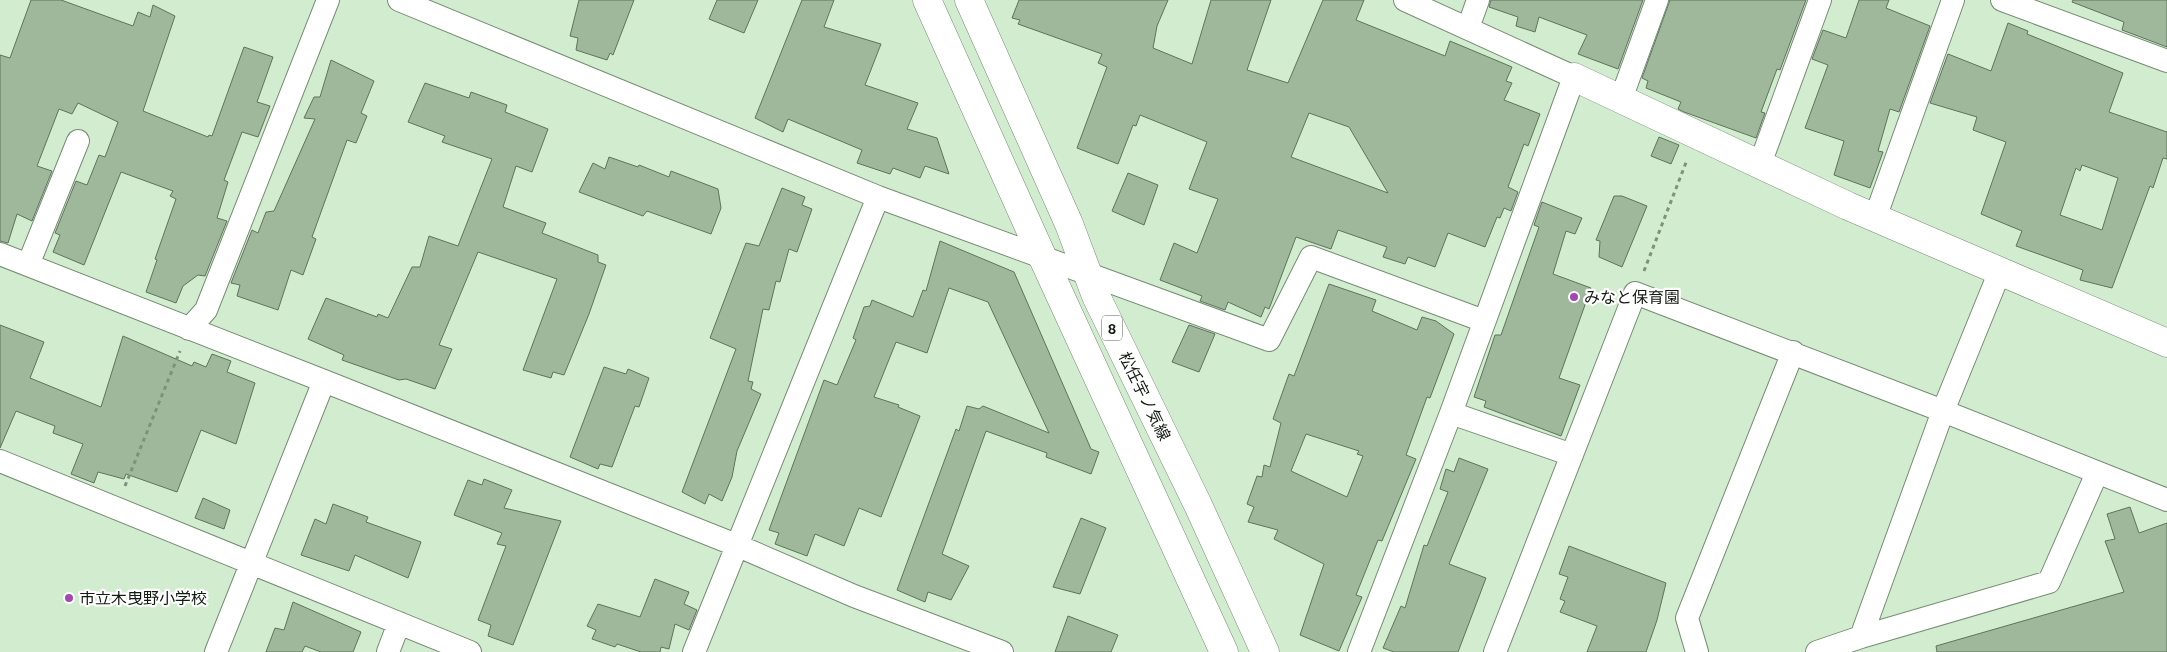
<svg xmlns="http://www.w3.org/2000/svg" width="2167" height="652" viewBox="0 0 2167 652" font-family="Ubuntu,'Noto Sans JP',sans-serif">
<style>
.building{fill:#9fb89c;stroke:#5d745a;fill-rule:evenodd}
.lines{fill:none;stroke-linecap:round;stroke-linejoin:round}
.street-casing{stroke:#758d72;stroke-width:24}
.secondary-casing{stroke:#758d72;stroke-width:29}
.primary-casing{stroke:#758d72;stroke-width:29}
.path{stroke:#7e917c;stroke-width:3;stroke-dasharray:4 4;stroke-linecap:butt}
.street{stroke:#fff;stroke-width:22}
.secondary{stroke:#fff;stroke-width:28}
.primary{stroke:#fff;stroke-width:28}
.poi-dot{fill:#a347b1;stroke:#fff;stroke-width:2}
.labels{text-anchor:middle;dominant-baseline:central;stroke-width:4.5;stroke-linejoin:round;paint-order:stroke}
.shield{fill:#fff;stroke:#595f58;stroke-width:1}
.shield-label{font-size:15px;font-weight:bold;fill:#121b11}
.poi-label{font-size:16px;fill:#121b11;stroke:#fff;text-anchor:start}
.street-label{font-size:16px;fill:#121b11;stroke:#fff}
</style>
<rect width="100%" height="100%" fill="#d2eccf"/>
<!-- building -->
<path class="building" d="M 31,0 L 61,0 L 133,26 L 138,12 L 150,17 L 153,5 L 175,16 L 143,111 L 208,137 L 209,135 L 212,136 L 244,47 L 273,57 L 257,102 L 270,106 L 258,137 L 242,132 L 224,180 L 228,182 L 217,218 L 227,221 L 205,276 L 198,275 L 183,286 L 176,303 L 146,292 L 157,260 L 155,259 L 176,199 L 170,196 L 173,191 L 121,172 L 84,265 L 53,252 L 60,235 L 55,233 L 76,181 L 87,185 L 99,155 L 105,157 L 118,122 L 78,103 L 72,114 L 59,109 L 37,166 L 52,171 L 32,221 L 17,214 L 8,243 L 0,241 L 0,55 L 10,58 Z
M 579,0 L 634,0 L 613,55 L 610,53 L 607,60 L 576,50 L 578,38 L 570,36 Z
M 717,0 L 758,0 L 744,33 L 709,19 Z
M 802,0 L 834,0 L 824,27 L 881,44 L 865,85 L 918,103 L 907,129 L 937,138 L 949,174 L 925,166 L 920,178 L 893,168 L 890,174 L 857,163 L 862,150 L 788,119 L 783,132 L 755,118 Z
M 1019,0 L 1168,0 L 1157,26 L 1153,48 L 1192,64 L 1211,0 L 1271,0 L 1247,70 L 1288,83 L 1323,0 L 1364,0 L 1356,20 L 1445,56 L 1450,41 L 1512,67 L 1506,81 L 1512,83 L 1504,100 L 1540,114 L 1528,146 L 1524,144 L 1508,187 L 1518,192 L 1511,211 L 1504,208 L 1500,218 L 1497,217 L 1485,247 L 1448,233 L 1435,267 L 1408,257 L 1405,264 L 1383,257 L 1387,247 L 1338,230 L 1331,249 L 1296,237 L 1269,309 L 1265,307 L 1261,317 L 1228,302 L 1225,310 L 1200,301 L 1202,296 L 1160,280 L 1174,243 L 1197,253 L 1218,199 L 1189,189 L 1207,142 L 1140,115 L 1136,126 L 1133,125 L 1118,164 L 1077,148 L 1107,67 L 1098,63 L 1102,54 L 1018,24 L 1020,20 L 1012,18 ZM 1309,113 L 1349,127 L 1388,193 L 1291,157 Z
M 1491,0 L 1643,0 L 1618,69 L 1578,54 L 1587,35 L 1539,17 L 1535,32 L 1516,26 L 1518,17 L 1489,7 Z
M 1670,0 L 1806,0 L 1780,70 L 1777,69 L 1761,112 L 1765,113 L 1756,138 L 1684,112 L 1678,109 L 1681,102 L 1646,88 L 1648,81 L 1642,78 Z
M 1859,0 L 1889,0 L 1886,8 L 1930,26 L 1899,112 L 1890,109 L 1878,151 L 1883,152 L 1870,188 L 1834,175 L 1844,141 L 1805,128 L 1828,65 L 1812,59 L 1823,30 L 1846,38 Z
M 2073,0 L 2167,0 L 2167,47 L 2122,30 L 2124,22 L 2072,2 Z
M 2008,23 L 2028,31 L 2027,34 L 2123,73 L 2109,112 L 2167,132 L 2167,159 L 2163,158 L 2153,188 L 2150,186 L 2112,288 L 2080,280 L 2083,270 L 2016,246 L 2022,231 L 1981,214 L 2006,142 L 1973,130 L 1977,117 L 1930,103 L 1948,54 L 1991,71 ZM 2082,165 L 2118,178 L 2102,230 L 2060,215 L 2076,168 L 2080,171 Z
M 331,60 L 374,81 L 361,113 L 367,116 L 356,143 L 347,140 L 312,237 L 316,239 L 303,275 L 291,270 L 278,310 L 237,296 L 240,285 L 231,283 L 252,230 L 258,233 L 266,212 L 274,211 L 315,119 L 304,118 L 314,97 L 320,97 Z
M 425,83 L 469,98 L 471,92 L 507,105 L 505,112 L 548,129 L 532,172 L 516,166 L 503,207 L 546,223 L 542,233 L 598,255 L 598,262 L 606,265 L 589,314 L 564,375 L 553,372 L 551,378 L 523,370 L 557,279 L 478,252 L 439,345 L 452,349 L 435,389 L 406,379 L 399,380 L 342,360 L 344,355 L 308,339 L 326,298 L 377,317 L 378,314 L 388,318 L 412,267 L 420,267 L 429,236 L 458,246 L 492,159 L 442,142 L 445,136 L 408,122 Z
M 1659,137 L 1679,145 L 1671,164 L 1651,156 Z
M 609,157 L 638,167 L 639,165 L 669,177 L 671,171 L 718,189 L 721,208 L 711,234 L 647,211 L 643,216 L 579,192 L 593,163 L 605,169 Z
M 1128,173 L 1158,185 L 1144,225 L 1112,211 Z
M 782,188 L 805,197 L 802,205 L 812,209 L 797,252 L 789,249 L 780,282 L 776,281 L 769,310 L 763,309 L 748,381 L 753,382 L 751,389 L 761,394 L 737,451 L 732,477 L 722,501 L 709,494 L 705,504 L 682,492 L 736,349 L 710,338 L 746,243 L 759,246 Z
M 1614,196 L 1622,196 L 1647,206 L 1622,267 L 1599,257 L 1600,241 L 1596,240 Z
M 1542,202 L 1582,218 L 1575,234 L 1566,231 L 1553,274 L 1591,288 L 1559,378 L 1580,385 L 1561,436 L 1484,407 L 1486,401 L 1474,397 L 1495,335 L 1501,335 L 1539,227 L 1534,225 Z
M 940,241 L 1014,272 L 1091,449 L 1099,452 L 1091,474 L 1046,457 L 1047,453 L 986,431 L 942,554 L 969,566 L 951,600 L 928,592 L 925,602 L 897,590 L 956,429 L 959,431 L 967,406 L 979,409 L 983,406 L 1049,433 L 988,302 L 949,288 L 927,353 L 896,342 L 874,397 L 899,405 L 898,407 L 920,416 L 881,517 L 859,508 L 844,546 L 815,534 L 807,556 L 775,544 L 779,533 L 769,530 L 824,380 L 837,385 L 856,340 L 853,338 L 864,307 L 870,306 L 872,300 L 913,317 L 923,290 L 926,291 Z
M 1329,284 L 1376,300 L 1372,311 L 1417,330 L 1422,317 L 1436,321 L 1454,334 L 1430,398 L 1427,397 L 1406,455 L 1416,459 L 1382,541 L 1378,540 L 1356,595 L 1362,597 L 1339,651 L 1300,635 L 1324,564 L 1274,539 L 1278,530 L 1248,522 L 1254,507 L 1247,504 L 1257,476 L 1262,477 L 1264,465 L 1270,467 L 1281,423 L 1273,419 L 1289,374 L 1294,376 ZM 1306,434 L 1359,451 L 1357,454 L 1363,456 L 1347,497 L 1291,471 Z
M 0,325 L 44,342 L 30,378 L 101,407 L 123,336 L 192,366 L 194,362 L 206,367 L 212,354 L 231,361 L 227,372 L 255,383 L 236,444 L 201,430 L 177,492 L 126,474 L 124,479 L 98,472 L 94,483 L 71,474 L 83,444 L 53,433 L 55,426 L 16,411 L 0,448 Z
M 1189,325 L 1215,334 L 1199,372 L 1172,362 Z
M 604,367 L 626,374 L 628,369 L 649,378 L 639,407 L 635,406 L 612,467 L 600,464 L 598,469 L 570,457 Z
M 1459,458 L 1488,469 L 1449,564 L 1486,578 L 1458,652 L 1394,652 L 1383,648 L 1401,606 L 1405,608 L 1424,545 L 1427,546 L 1448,492 L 1440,489 L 1446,469 L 1454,472 Z
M 484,479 L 512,490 L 504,508 L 561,521 L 513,645 L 488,636 L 491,625 L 478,620 L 506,546 L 497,544 L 502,533 L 454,515 L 468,480 L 482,485 Z
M 203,498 L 230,510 L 224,529 L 195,518 Z
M 333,504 L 368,517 L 366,522 L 421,542 L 408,578 L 355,555 L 349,571 L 301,555 L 315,519 L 326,524 Z
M 2130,507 L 2139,533 L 2167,523 L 2167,652 L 1937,652 L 1936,646 L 2124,592 L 2105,541 L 2115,539 L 2107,514 Z
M 1081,518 L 1106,528 L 1080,594 L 1053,587 Z
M 1569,546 L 1666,583 L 1657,620 L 1646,652 L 1587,652 L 1597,626 L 1560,612 L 1565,601 L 1560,599 L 1568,577 L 1559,574 Z
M 655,579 L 689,592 L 684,604 L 697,610 L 689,630 L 675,624 L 669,649 L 661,647 L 660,652 L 641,652 L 617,644 L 615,647 L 592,639 L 596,630 L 587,626 L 598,604 L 640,617 Z
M 293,602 L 361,632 L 353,652 L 321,652 L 305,646 L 302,652 L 266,652 L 275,628 L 284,630 Z
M 1068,616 L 1118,635 L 1111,652 L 1055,652 Z"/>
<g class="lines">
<!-- street casing -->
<g class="street-casing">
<path id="street" d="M 399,0 L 878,197 L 1269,340 L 1311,257 L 1484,321
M 2002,0 L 2167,61
M 1468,28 L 1478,0
M 1621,99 L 1657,0
M 1760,164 L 1820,0
M 1875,218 L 1953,0
M 0,254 L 324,381 L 216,652
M 28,265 L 78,141
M 189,329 L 206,310 L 328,0
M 324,381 L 736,545 L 854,596 L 1002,652
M 1451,413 L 1572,455
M 0,461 L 470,652
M 1861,637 L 2049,582 L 2097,473
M 388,652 L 399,623
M 694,652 L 878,197
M 1359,652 L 1451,413 L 1574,77 L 1405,0
M 1495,652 L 1635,293 L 1943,411 L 2167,500
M 1697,652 L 1687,618 L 1793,352
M 1817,652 L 1861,637 L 1943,411 L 2000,271"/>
</g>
<!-- secondary casing -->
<g class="secondary-casing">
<path id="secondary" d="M 1574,77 L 1848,206 L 2167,343"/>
</g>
<!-- primary casing -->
<g class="primary-casing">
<path id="primary" d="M 927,0 L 1042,256 L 1224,652
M 969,0 L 1069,224 L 1096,296 L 1198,505 L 1265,652"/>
</g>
<!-- path -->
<path class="path" d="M 1644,271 L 1687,160
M 125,486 L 180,351"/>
<!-- street -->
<use href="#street" class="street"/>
<!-- secondary -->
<use href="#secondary" class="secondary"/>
<!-- primary -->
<use href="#primary" class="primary"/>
</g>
<!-- markers -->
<g class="poi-dot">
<circle cx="1574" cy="297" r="5"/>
<circle cx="69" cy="598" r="5"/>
</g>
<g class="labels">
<!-- shield labels -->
<rect class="shield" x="1102" y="315.5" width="20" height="25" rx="4"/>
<g class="shield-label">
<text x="1112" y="328">8</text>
</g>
<!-- poi labels -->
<g class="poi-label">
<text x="1584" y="297">みなと保育園</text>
<text x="79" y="598">市立木曳野小学校</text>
</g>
<!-- street labels -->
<g class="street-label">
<text transform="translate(1145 396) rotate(64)">松任宇ノ気線</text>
</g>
</g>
</svg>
